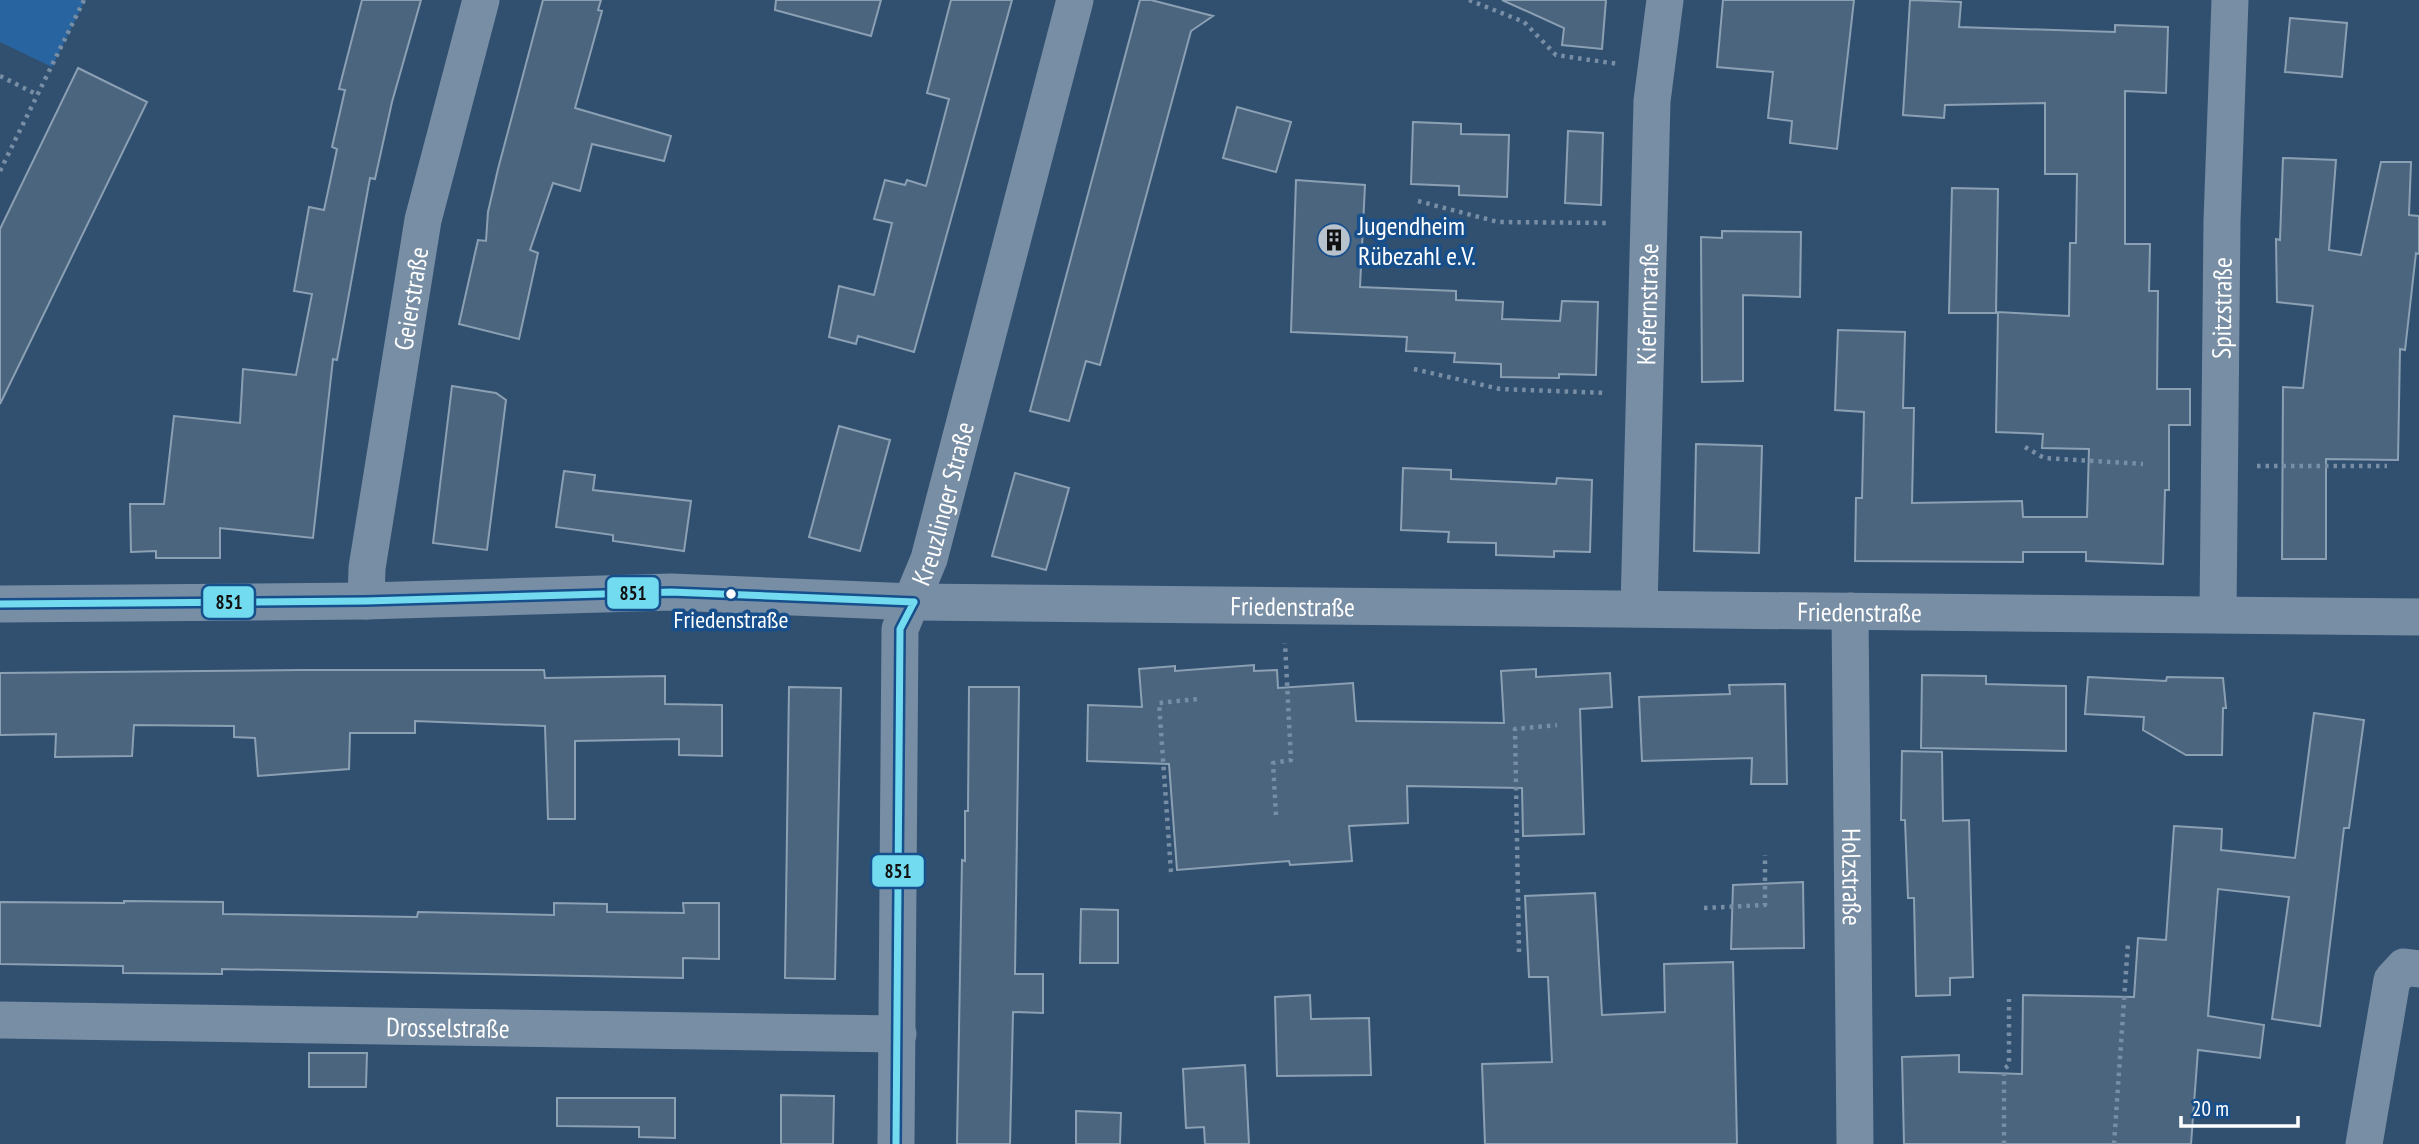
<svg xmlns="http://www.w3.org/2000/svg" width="2419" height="1144" viewBox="0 0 2419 1144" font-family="'PT Sans Narrow',sans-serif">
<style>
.green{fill:#2764a0}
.building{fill:#4b657f;stroke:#8ca0b3;stroke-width:2}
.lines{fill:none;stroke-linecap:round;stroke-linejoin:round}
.path{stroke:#788ea5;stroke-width:4.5;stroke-dasharray:3.5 5;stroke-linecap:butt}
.minor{stroke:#788ea5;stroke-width:37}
.bus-1-casing{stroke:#164f8b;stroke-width:12}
.bus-1{stroke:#73dbef;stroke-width:7}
.bus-dot{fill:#fff;stroke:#164f8b;stroke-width:2.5}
.labels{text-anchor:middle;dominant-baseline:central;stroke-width:7;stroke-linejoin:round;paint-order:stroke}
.bus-label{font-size:24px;fill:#fff;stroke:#164f8b}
.poi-label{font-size:26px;fill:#fff;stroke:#164f8b;text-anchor:start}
.street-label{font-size:26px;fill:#fff;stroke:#164f8b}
.line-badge{stroke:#164f8b;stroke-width:2.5}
.pale-badge-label{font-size:19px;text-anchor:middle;font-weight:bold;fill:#111}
</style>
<rect width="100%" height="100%" fill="#315070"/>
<!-- green -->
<path class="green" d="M 0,0 L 85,0 L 52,67 L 0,42 Z"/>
<!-- building -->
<path class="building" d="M 362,0 L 421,0 L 392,102 L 375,179 L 370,178 L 337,360 L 333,359 L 313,538 L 220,528 L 220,558 L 156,558 L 156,551 L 131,552 L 130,504 L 164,504 L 174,416 L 240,423 L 243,369 L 296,375 L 312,294 L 294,291 L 309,207 L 324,210 L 337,149 L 332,147 L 345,90 L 339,89 Z
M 543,0 L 601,0 L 598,10 L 602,11 L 575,108 L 671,136 L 664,161 L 592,144 L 580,191 L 553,183 L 530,250 L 538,253 L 519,339 L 459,324 L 478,240 L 486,241 L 488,212 L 498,169 Z
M 776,0 L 881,0 L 871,36 L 775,10 Z
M 951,0 L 1012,0 L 914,352 L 858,336 L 856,344 L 829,337 L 839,286 L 874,295 L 892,223 L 874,219 L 885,180 L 905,185 L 907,180 L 926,186 L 949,99 L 927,93 Z
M 1140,0 L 1151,0 L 1213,16 L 1191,31 L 1100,365 L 1086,361 L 1069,421 L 1030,411 Z
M 1502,0 L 1606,0 L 1602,49 L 1562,45 L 1564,28 Z
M 1723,0 L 1854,0 L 1837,149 L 1790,143 L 1792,121 L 1768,118 L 1773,72 L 1717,67 Z
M 1910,0 L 1961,2 L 1959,27 L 2115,32 L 2115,25 L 2168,27 L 2166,93 L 2125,91 L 2125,244 L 2150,244 L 2149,291 L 2158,291 L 2157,389 L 2190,389 L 2190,425 L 2169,425 L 2169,490 L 2165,490 L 2163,564 L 2086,561 L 2086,552 L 2023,552 L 2023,562 L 1855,561 L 1856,498 L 1862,498 L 1864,412 L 1835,410 L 1838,330 L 1905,332 L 1903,408 L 1914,408 L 1912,503 L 2022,501 L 2023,517 L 2087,517 L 2089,449 L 2042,448 L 2043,434 L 1996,432 L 1998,312 L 2069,316 L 2070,243 L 2076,243 L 2077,174 L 2045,174 L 2045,103 L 1945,105 L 1944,118 L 1903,115 Z
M 2290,18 L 2347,23 L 2342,77 L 2285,72 Z
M 78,68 L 147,102 L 0,404 L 0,229 Z
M 1237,107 L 1291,122 L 1276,172 L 1223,158 Z
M 1413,122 L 1461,124 L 1461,134 L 1509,135 L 1507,197 L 1459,195 L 1459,186 L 1411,184 Z
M 1568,131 L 1603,133 L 1601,205 L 1565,203 Z
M 2283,158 L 2336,160 L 2329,250 L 2361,255 L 2381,162 L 2411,162 L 2409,215 L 2419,216 L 2419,254 L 2416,253 L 2405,350 L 2400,349 L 2398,460 L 2326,459 L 2326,559 L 2282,559 L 2283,387 L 2303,388 L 2313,306 L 2277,302 L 2276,239 L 2280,240 Z
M 1296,180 L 1365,185 L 1360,287 L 1456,291 L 1456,300 L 1503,302 L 1502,319 L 1560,321 L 1562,301 L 1598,302 L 1596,375 L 1559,374 L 1559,378 L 1501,377 L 1501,364 L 1454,362 L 1455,353 L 1406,351 L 1407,337 L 1291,332 Z
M 1952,188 L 1998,189 L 1996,313 L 1949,313 Z
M 1722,231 L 1801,232 L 1800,297 L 1743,295 L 1743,381 L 1702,382 L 1701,237 L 1722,238 Z
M 452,386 L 496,393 L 506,400 L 487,550 L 433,543 Z
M 839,426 L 890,440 L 860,551 L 809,537 Z
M 1696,444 L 1762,446 L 1759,553 L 1694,551 Z
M 1403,468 L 1451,470 L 1451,479 L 1556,484 L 1557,478 L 1592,480 L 1590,552 L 1554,551 L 1554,557 L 1496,555 L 1496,543 L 1448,542 L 1449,532 L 1401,530 Z
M 564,471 L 595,475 L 593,490 L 691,501 L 684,551 L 613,541 L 613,535 L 556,527 Z
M 1015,473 L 1069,488 L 1046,570 L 992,556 Z
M 1254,665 L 1254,671 L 1277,670 L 1278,688 L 1353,683 L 1356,721 L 1504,723 L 1501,671 L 1536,669 L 1536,677 L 1610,673 L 1612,707 L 1580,709 L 1584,834 L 1523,836 L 1522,788 L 1407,786 L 1408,823 L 1349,826 L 1352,861 L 1290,865 L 1289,861 L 1177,870 L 1169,764 L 1087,761 L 1088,705 L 1142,707 L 1139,669 L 1175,666 L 1175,671 Z
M 302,670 L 544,670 L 545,678 L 665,676 L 665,704 L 722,705 L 722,756 L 679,755 L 679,739 L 575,741 L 575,819 L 548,819 L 545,726 L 415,721 L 415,733 L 350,733 L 349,769 L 258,776 L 255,738 L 234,737 L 234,726 L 134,725 L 132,756 L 55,757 L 56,734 L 0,735 L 0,673 Z
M 1922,675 L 1986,676 L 1986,684 L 2066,686 L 2066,751 L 1921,748 Z
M 2088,677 L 2166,681 L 2167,677 L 2223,678 L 2226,708 L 2223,708 L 2222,755 L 2186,755 L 2143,730 L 2144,717 L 2085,714 Z
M 1785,684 L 1787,784 L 1751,784 L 1752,758 L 1642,761 L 1639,697 L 1730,694 L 1729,685 Z
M 789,687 L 841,688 L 835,979 L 785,978 Z
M 969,687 L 1019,687 L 1015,974 L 1043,974 L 1043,1013 L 1013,1012 L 1010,1144 L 957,1144 L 962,860 L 965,861 L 965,811 L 968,811 Z
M 2314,713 L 2364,720 L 2349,828 L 2344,828 L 2320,1026 L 2272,1019 L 2289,897 L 2218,889 L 2208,1016 L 2264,1025 L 2260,1058 L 2198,1050 L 2191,1144 L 1904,1144 L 1902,1057 L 1959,1055 L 1959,1072 L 2022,1074 L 2023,995 L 2134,997 L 2138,938 L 2166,940 L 2174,826 L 2222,829 L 2221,850 L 2295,858 Z
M 1902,751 L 1942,752 L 1943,821 L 1969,820 L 1973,977 L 1950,978 L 1950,995 L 1916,996 L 1914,898 L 1908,898 L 1905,820 L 1901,820 Z
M 1803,882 L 1804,948 L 1731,949 L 1733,885 Z
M 1595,893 L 1602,1015 L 1665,1012 L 1664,964 L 1733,962 L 1737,1144 L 1485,1144 L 1482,1064 L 1552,1062 L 1548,977 L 1529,977 L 1525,896 Z
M 124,901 L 223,902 L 223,914 L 417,917 L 418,912 L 554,915 L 554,903 L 607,904 L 607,912 L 684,913 L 683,903 L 719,903 L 719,959 L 683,958 L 683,978 L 222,969 L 222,974 L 123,973 L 123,966 L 0,964 L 0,902 L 124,903 Z
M 1081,909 L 1118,910 L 1118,963 L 1080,963 Z
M 1310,995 L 1311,1019 L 1369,1018 L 1371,1075 L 1277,1076 L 1275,997 Z
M 309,1053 L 367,1053 L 366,1087 L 309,1087 Z
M 1245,1065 L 1249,1144 L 1205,1144 L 1204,1127 L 1186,1128 L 1183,1069 Z
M 781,1095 L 834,1096 L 833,1144 L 781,1144 Z
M 557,1098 L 675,1098 L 675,1138 L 639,1137 L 639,1127 L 557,1126 Z
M 1076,1111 L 1121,1113 L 1120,1144 L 1076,1144 Z"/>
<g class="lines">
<!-- path -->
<path class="path" d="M 1469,0 L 1524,22 L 1556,55 L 1618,64
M 0,76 L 38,95
M 0,171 L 84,0
M 1418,201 L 1498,222 L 1610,223
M 1414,369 L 1500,389 L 1607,393
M 2025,447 L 2044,458 L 2143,464
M 2257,466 L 2387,466
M 1276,815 L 1273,763 L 1291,760 L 1285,643
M 1171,872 L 1159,703 L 1198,699
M 1704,908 L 1765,905 L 1765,855
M 1519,952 L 1515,729 L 1557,725
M 2004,1144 L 2004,1069 L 2009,1065 L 2009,999
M 2114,1144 L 2128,943"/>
<!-- minor -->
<g class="minor">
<path id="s1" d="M 366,601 L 367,568 L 423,220 L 481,0"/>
<path id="s2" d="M 0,604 L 366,601 L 671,592 L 914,602 L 2419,617"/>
<path id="s3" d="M 1639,608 L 1652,101 L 1665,0"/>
<path id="s4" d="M 1850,611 L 1855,1144"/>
<path id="s5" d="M 2218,614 L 2222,221 L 2230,0"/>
<path id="s6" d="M 0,1020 L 898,1034"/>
<path id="s7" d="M 896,1144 L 900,629 L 929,559 L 1075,0"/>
<path d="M 2364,1144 L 2392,980 L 2404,967 L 2419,969"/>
</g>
<!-- bus-1 casing -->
<g class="bus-1-casing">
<path id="bus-1" d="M 0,604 L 366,601 L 671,592 L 914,602
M 896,1144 L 900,629 L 914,602"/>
</g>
<!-- bus-1 -->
<use href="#bus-1" class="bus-1"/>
</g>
<!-- icons -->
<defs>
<g id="building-disc" transform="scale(1.75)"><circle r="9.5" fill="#b7c2cd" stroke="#164f8b"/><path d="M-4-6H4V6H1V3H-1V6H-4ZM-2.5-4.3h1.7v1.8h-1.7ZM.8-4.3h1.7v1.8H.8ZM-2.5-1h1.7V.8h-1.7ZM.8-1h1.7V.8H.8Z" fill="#111"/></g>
</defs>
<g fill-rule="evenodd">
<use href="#building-disc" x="1334" y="240"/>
</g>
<!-- markers -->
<circle class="bus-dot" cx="731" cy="594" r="6"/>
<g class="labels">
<!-- bus labels -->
<g class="bus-label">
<text x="731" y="619">Friedenstraße</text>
</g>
<!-- poi labels -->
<g class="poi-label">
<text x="1358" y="225">Jugendheim<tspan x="1358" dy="30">Rübezahl e.V.</tspan></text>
</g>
<!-- street labels -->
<g class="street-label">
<text stroke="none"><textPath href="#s1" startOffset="306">Geierstraße</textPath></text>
<text stroke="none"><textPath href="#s3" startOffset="304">Kiefernstraße</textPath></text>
<text stroke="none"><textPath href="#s5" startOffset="306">Spitzstraße</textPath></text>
<text stroke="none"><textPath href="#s7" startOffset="648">Kreuzlinger Straße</textPath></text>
<text stroke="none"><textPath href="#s2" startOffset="1293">Friedenstraße</textPath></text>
<text stroke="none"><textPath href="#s2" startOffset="1860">Friedenstraße</textPath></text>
<text stroke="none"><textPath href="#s4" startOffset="266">Holzstraße</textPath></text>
<text stroke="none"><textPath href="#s6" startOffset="448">Drosselstraße</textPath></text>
</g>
</g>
<g class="line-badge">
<rect x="606" y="576" width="54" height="34" rx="7" fill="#73dbef"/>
<rect x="202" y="585" width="53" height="34" rx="7" fill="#73dbef"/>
<rect x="871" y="854" width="54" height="34" rx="7" fill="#73dbef"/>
</g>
<g class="pale-badge-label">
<text x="633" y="600">851</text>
<text x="229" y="609">851</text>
<text x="898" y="878">851</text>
</g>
<!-- scale -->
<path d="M2181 1116v10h117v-10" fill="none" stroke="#ffffff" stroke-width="3.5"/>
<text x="2192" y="1116" font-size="21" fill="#ffffff" stroke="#164f8b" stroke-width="5" paint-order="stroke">20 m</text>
</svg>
